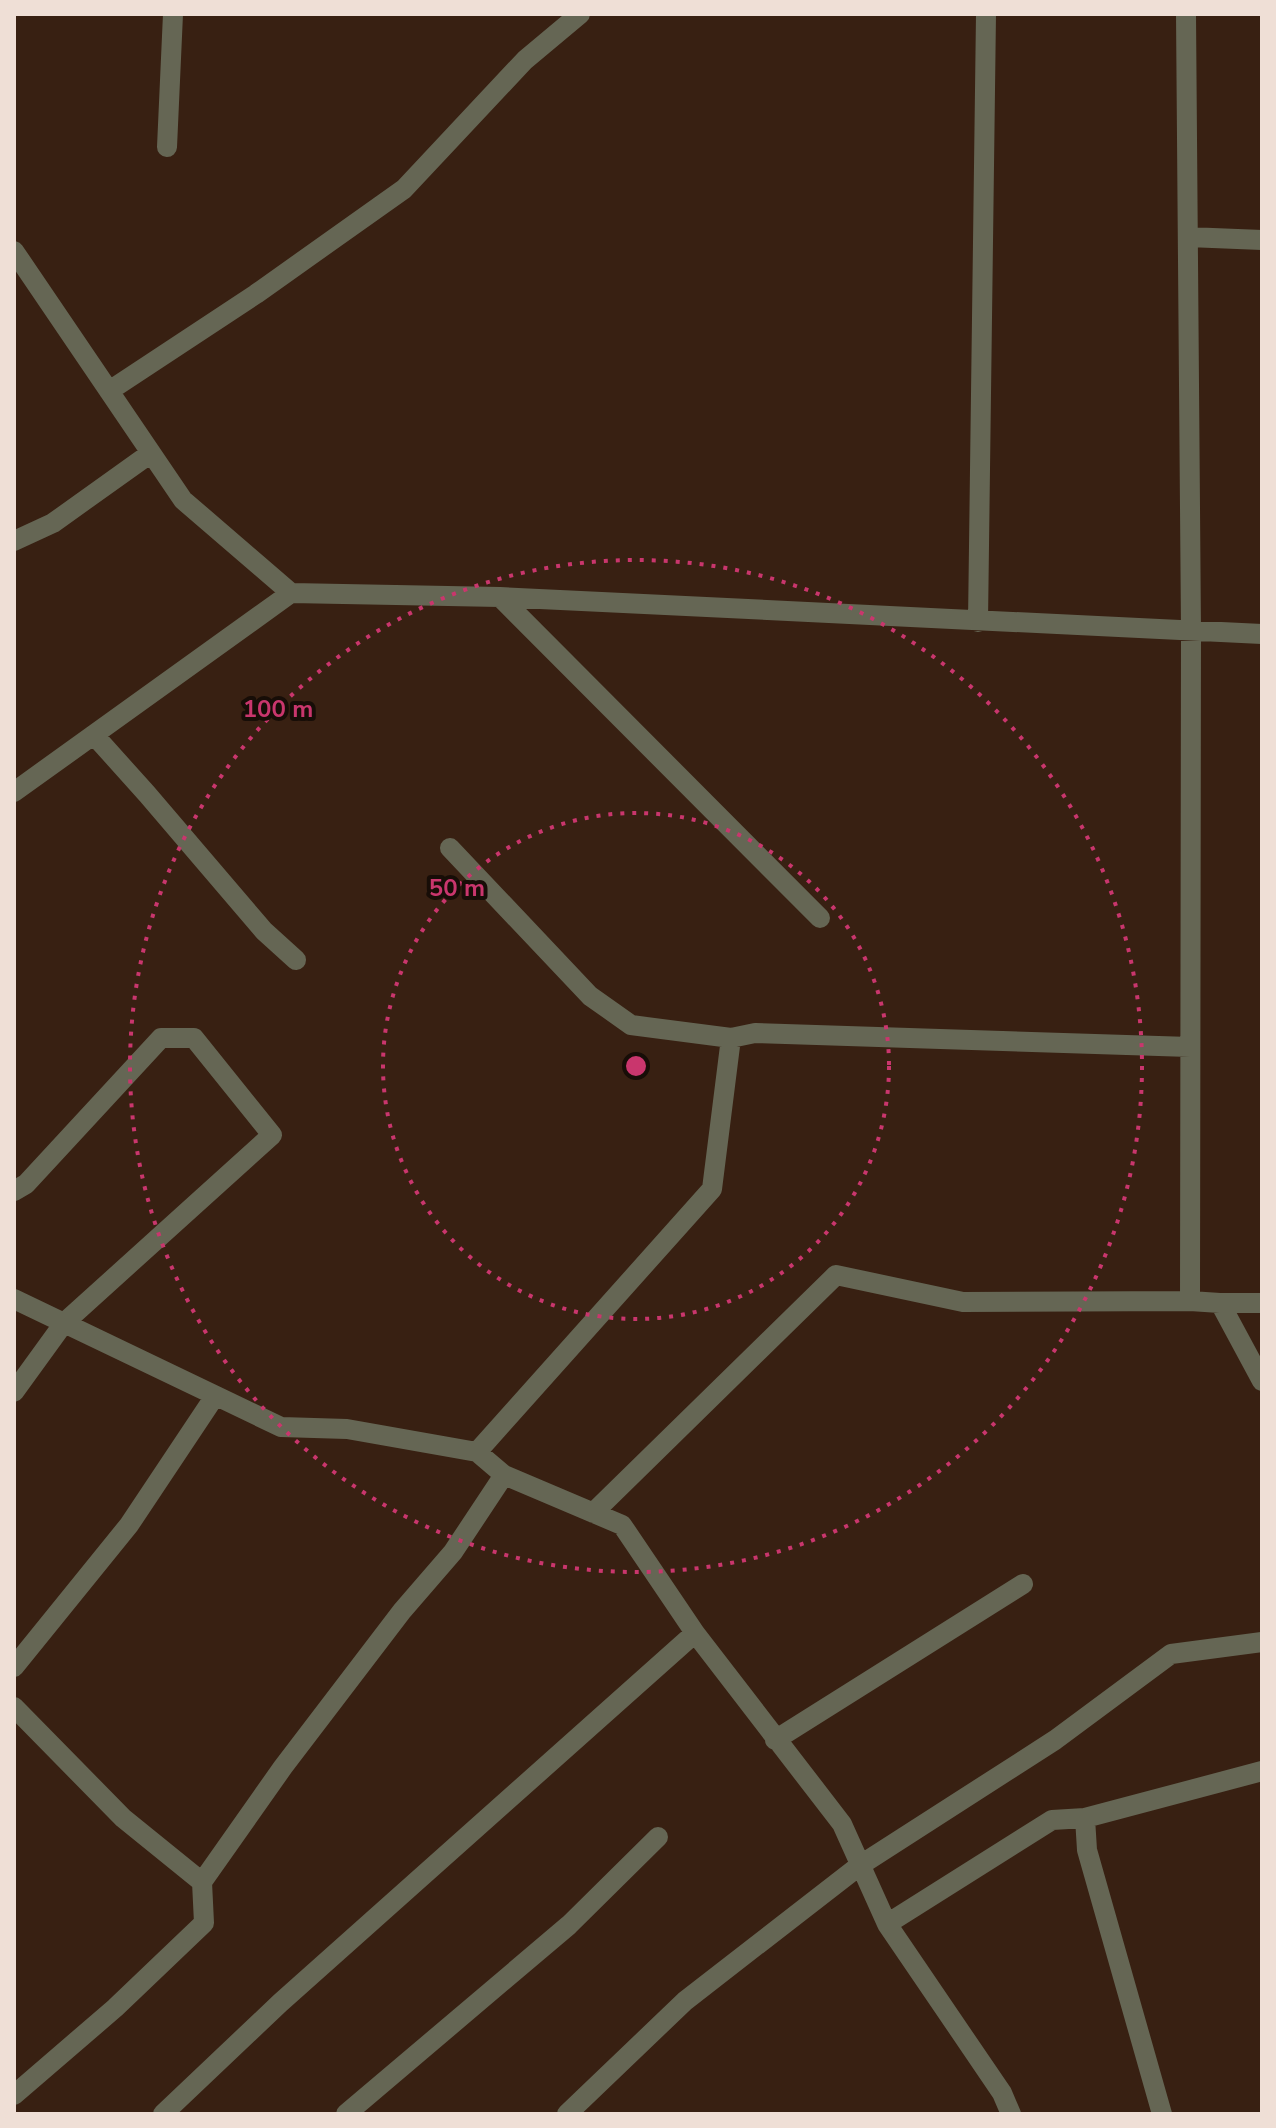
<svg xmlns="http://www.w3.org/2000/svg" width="1276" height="2128" viewBox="0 0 1276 2128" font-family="'Nunito Sans',sans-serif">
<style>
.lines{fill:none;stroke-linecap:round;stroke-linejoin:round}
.minor{stroke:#656654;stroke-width:20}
.ring{fill:none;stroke:#c9366d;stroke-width:4;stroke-dasharray:4 8}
.centre{fill:#c9366d;stroke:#170d07;stroke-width:4}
.ring-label{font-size:24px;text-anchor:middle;font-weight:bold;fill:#c9366d;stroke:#170d07;stroke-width:8;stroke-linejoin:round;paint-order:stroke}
</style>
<rect width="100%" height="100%" fill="#382012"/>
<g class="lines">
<!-- minor -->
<path class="minor" d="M 1186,14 L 1191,631 L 1190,1301
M 167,147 L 173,14
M 1188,237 L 1262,240
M 14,251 L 183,500 L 291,593
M 109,391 L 256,294 L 404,189 L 525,60 L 580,14
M 14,541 L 53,523 L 151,453
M 500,597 L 820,918
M 978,622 L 986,14
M 94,735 L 147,794 L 264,931 L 296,960
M 14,792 L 291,593 L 500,597 L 1262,634
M 450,848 L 590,996 L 631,1025 L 731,1038 L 755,1033 L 1190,1047
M 14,1191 L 26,1184 L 161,1038 L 194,1038 L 272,1135 L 64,1323 L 14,1392
M 14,1299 L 281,1427 L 347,1429 L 477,1452 L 504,1475 L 622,1525 L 695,1633 L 842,1824 L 887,1924 L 1002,2093 L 1011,2114
M 1220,1303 L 1262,1303
M 477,1452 L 712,1189 L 731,1038
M 593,1513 L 836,1275 L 963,1302 L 1190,1301 L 1220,1303 L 1262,1381
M 14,1667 L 129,1525 L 215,1396
M 14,1707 L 123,1818 L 202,1882
M 775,1740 L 1023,1584
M 1085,1818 L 1087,1850 L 1162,2114
M 887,1924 L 1052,1820 L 1085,1818 L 1262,1771
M 14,2095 L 115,2008 L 204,1923 L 202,1882 L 283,1767 L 402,1611 L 453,1552 L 504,1475
M 163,2114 L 280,2003 L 695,1633
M 346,2114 L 569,1925 L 658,1837
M 567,2114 L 685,2001 L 859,1866 L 1055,1740 L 1171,1654 L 1262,1642"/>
</g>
<!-- distance rings -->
<g class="ring">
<circle cx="636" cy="1066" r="253"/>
<circle cx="636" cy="1066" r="506"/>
</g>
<circle cx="636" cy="1066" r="12" class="centre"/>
<g class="ring-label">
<text x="278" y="717">100 m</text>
<text x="457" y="896">50 m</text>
</g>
<!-- border -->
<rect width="1276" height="2128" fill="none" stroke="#efdfd6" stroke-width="32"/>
</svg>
